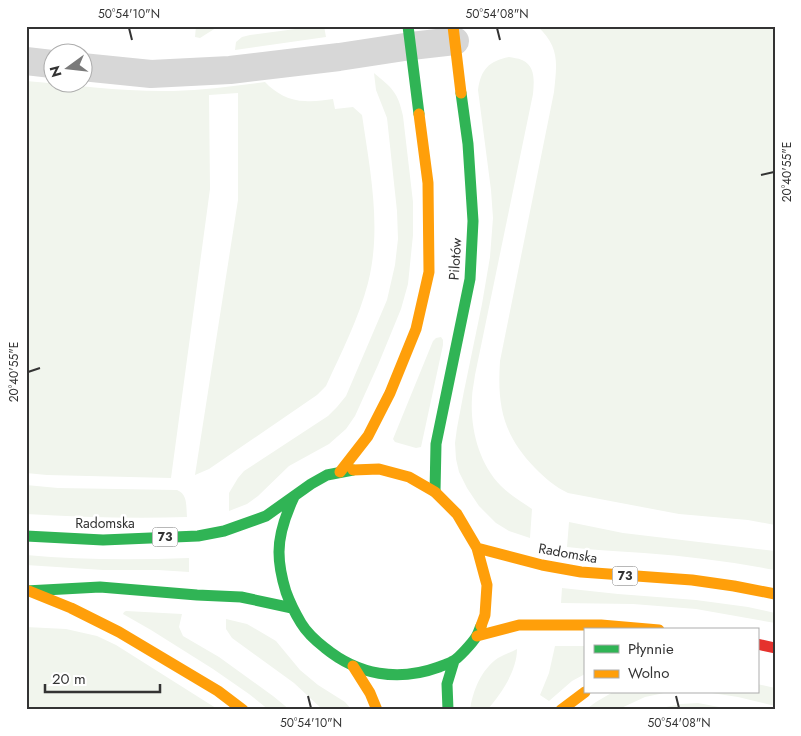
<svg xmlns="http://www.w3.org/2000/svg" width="801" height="736" viewBox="0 0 801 736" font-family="Jost,sans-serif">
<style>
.green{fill:#f1f5ed}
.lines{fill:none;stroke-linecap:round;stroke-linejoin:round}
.street{stroke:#d7d7d7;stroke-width:28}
.fast{stroke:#30b455;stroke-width:11}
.slow{stroke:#ff9f0a;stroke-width:11}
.jam{stroke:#e5322d;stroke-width:11}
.ticks{fill:none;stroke:#333;stroke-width:2}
.labels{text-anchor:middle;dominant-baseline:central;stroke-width:5;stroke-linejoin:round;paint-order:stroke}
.shield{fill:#fff;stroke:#707070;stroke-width:1}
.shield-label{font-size:12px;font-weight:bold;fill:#333}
.street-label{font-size:14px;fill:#333;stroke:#fff}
.neatline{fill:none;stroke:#333;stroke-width:2}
.ticks-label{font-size:12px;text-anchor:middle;fill:#333}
</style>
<rect width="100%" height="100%" fill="#fff"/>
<!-- green -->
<path class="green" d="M 196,26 L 219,26 L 200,38 L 195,37 Z
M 318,26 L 324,26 L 326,37 L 235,50 L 236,42 L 242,37 L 250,35 Z
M 537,26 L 775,26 L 775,525 L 748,520 L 679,514 L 568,493 C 555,487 545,478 535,468 C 503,435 497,406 500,361 L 554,92 C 557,63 560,47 537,26 Z
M 509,57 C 513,58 518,58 522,60 C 536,66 534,82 533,94 L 475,375 C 474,383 472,391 472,398 C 470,428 479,464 501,486 C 510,495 522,502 532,509 L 530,538 L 509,531 L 496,523 L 479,506 L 467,488 L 459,472 L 456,459 L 455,443 L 457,428 L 464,391 L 482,304 L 490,257 L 493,218 L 491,190 L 478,90 C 481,69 489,61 509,57 Z
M 374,73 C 392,88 398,92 403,116 L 413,202 L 413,235 L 408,284 L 401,309 L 378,365 L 355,416 L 346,429 L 329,444 L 289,466 L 258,496 L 247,504 L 229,511 L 229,493 L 238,478 L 244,471 L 328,416 L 337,407 L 346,396 L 387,300 L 395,265 L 398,239 L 397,211 L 387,118 L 376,90 Z
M 26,81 C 75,85 124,92 173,91 C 204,90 235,86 265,82 C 275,93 290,101 305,101 C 314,102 324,100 333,99 L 335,109 L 353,107 L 362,115 C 370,170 382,228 368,283 C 359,318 341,353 326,386 L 317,395 L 209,469 L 195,475 L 238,200 L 238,93 L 209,95 L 210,189 L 171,478 L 47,475 L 26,473 Z
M 441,337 L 443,340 L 443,345 L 421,447 L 416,448 L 395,442 L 393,439 L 433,341 L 436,338 Z
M 26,485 L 58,488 L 177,490 C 188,494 186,507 187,517 C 133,519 80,517 26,514 Z
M 569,522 L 623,533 L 775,551 L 775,570 C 732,562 688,556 644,553 C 618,551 593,550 567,547 Z
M 26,555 C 80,560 134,560 189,558 L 189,572 L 158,570 L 103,570 L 26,565 Z
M 562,588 L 618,594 L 696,600 L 748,607 L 775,613 L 775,623 L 696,609 L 633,604 L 561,603 Z
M 126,611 L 182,614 L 179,627 L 183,636 L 219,657 L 273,696 L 290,710 L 269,710 L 249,694 L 213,669 L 151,630 L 123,614 L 124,612 Z
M 226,619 L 247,624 L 276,641 L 300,670 L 318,685 L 345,702 L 352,710 L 323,710 L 294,683 L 232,638 L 226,629 Z
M 26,627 L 66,629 L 97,636 L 116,645 L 219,710 L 26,710 Z
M 555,646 L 585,646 L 585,674 L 572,681 L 549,701 L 540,695 L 549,673 Z
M 517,649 C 517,671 501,694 487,710 L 470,710 C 473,690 481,670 498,658 C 504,655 511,652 517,649 Z
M 757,684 L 775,688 L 775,706 L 738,697 L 705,692 L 757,692 Z
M 613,692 L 669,692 L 645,697 L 617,710 L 585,710 L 596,702 Z
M 698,703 L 735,710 L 651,710 L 681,704 Z"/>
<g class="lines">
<!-- street -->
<path class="street" d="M 26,61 L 52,64
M 82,67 L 151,74 L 230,70 L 339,57 L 411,46 L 455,41"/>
<!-- fast -->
<path class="fast" d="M 408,26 L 419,114
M 435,492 L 436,444 L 470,279 L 473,221 L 468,144 L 461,93
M 294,497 C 286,514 279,533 279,552 C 279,566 282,579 286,592 C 290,603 295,613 301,623 C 307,633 316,641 325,648 C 358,675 398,682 439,667 C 443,665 449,664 453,661 C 458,659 473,642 476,637 C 478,634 479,630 481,626
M 26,536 L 103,540 L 198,536 L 224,531 L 266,516 L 311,484 L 327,475 L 353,470
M 26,591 L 100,587 L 197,595 L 241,597 L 292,608
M 448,710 L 447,684 L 454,661"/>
<!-- slow -->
<path class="slow" d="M 453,26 L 461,93
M 353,470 L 379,469 L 409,477 L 435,492 L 457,514 L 477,548 L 487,585 L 485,615 L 481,626
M 340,472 L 368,436 L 390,393 L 416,329 L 429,272 L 428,183 L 419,114
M 477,548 L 542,565 L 581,572 L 692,580 L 734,586 L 775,594
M 29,591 L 71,608 L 119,632 L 218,691 L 243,710
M 477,636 L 519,625 L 601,625 L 659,630
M 353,666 L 370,693 L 377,710
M 561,710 L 585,692"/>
<!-- jam -->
<path class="jam" d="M 757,644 L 775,648"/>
</g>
<!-- ticks -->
<path class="ticks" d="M 129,28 L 132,40M 497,28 L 500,40M 761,175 L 774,172M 28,372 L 40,368M 308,696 L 311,708M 676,696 L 679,708"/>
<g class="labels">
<!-- shield labels -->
<g class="shield">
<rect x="152.5" y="527.5" width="25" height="19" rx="4"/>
<rect x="612.5" y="566.5" width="25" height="19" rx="4"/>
</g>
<g class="shield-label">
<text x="165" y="537">73</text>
<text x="625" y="576">73</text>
</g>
<!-- street labels -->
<g class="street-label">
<text transform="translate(455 259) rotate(-86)">Pilotów</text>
<text x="105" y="523">Radomska</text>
<text transform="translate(568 553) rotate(10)">Radomska</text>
</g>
</g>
<!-- border -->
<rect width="801" height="736" fill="none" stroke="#ffffff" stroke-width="55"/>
<!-- legend -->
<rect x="584" y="628" width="175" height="65" fill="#ffffff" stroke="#adadad"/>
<rect x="594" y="645" width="25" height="8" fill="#30b455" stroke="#adadad"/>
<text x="628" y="654" font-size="15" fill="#333333">Płynnie</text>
<rect x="594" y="670" width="25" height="8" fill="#ff9f0a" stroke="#adadad"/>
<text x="628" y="678" font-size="15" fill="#333333">Wolno</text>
<!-- north arrow -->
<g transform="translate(68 68) rotate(255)"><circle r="24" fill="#ffffff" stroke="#adadad"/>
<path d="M0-4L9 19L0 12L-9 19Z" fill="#7a7a7a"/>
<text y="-8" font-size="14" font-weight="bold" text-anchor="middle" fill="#333333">N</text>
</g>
<!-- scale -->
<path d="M45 684v8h115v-8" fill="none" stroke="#333333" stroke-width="2.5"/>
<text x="52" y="684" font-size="15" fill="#333333" stroke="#ffffff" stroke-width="4" paint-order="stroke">20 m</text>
<rect x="28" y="28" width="746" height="680" class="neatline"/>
<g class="ticks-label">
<text x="129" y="18">50°54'10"N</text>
<text x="497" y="18">50°54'08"N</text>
<text transform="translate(787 172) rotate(-90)" y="4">20°40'55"E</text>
<text transform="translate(14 372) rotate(-90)" y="4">20°40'55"E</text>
<text x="311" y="727">50°54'10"N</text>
<text x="679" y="727">50°54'08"N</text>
</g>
</svg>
